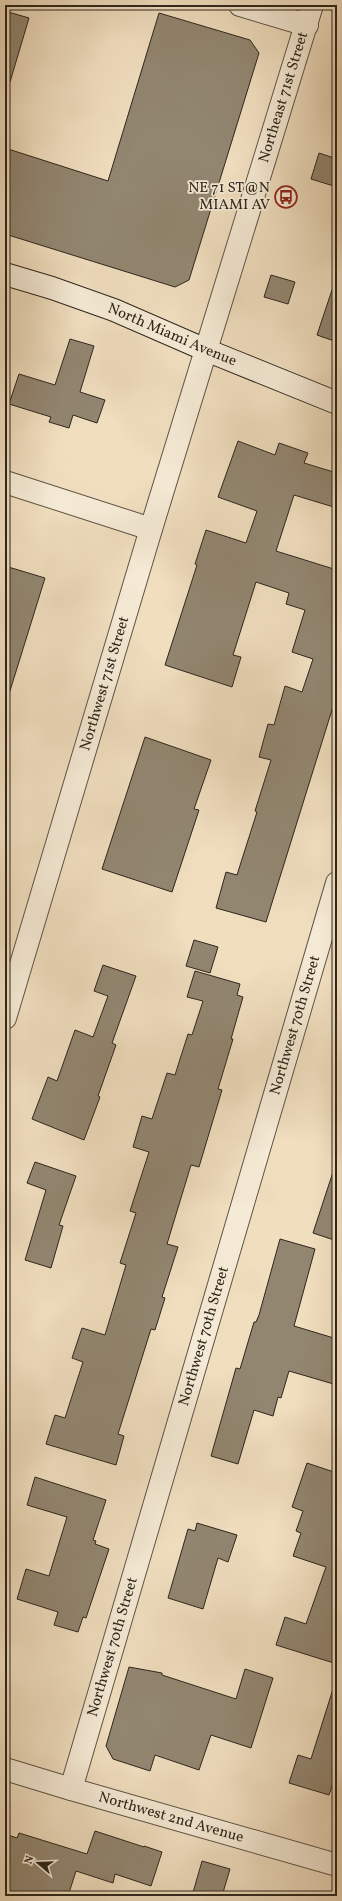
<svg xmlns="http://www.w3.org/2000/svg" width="342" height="1901" viewBox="0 0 342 1901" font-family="Vollkorn,serif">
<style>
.building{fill:#928671;stroke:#2d261c}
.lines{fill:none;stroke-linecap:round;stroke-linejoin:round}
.minor-casing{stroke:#5e5445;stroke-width:24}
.tertiary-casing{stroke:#5e5445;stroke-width:24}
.secondary-casing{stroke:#2d261c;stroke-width:24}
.minor{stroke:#f5ead5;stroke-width:22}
.tertiary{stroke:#f5ead5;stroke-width:22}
.secondary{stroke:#f5ead5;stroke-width:22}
.labels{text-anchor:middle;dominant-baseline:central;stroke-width:3.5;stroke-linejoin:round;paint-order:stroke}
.street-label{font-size:15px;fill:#2d261c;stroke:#f5ead5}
.poi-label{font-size:15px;fill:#2d261c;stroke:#f5ead5;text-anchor:end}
</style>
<rect width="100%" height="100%" fill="#f0debf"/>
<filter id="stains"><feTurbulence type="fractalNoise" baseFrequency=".005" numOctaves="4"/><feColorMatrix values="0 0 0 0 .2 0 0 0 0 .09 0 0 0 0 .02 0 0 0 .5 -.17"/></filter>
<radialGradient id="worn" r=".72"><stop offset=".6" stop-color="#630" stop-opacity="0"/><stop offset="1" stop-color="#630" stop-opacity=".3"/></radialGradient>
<!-- building -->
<path class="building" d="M 5,11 L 29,18 L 10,82 L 5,82 Z
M 159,13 L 250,40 L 259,53 L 189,280 L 175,287 L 5,234 L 5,148 L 108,181 Z
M 319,153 L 337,159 L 337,187 L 311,179 Z
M 271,275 L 295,282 L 288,304 L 264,297 Z
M 334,284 L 337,285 L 337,342 L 317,335 Z
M 70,339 L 94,346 L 80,392 L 105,400 L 97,423 L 73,415 L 69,428 L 49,422 L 51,417 L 9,404 L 19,374 L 55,385 Z
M 238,441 L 275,455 L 279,443 L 308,453 L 304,463 L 337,473 L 337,508 L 294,495 L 276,551 L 337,570 L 337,679 L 332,696 L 336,697 L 266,922 L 216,908 L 226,872 L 237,875 L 257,812 L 255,811 L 271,760 L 259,757 L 268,724 L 274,725 L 285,686 L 302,692 L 313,659 L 292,652 L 305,610 L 286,604 L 289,593 L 256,582 L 233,655 L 241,657 L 232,687 L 165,665 L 197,565 L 195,564 L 206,530 L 246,543 L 257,511 L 218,497 Z
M 5,566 L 45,578 L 9,694 L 5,693 Z
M 145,737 L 211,760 L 194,809 L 199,810 L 172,892 L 102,869 Z
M 194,940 L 218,947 L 210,973 L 186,966 Z
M 103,965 L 136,976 L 112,1043 L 116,1045 L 98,1096 L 100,1097 L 84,1140 L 32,1119 L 48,1077 L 57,1081 L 75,1030 L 93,1037 L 108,996 L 94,991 Z
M 195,971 L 240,984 L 237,995 L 243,997 L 231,1039 L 233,1039 L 218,1089 L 222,1090 L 199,1167 L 191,1165 L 167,1244 L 178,1247 L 162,1297 L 165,1298 L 155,1330 L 151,1329 L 118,1434 L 124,1436 L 116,1465 L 46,1444 L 55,1415 L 65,1418 L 83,1362 L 72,1358 L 82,1328 L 105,1335 L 126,1265 L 120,1263 L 136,1213 L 130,1211 L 149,1152 L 133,1147 L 142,1116 L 152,1119 L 167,1073 L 175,1075 L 188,1034 L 192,1035 L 203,1001 L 187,997 Z
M 35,1162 L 76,1176 L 59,1225 L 63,1226 L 51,1268 L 25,1260 L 46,1190 L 27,1183 Z
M 333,1172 L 337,1172 L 337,1241 L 313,1233 Z
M 280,1239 L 315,1249 L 294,1326 L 337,1339 L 337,1385 L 289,1371 L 281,1398 L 278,1397 L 273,1416 L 254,1410 L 238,1464 L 211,1456 L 236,1368 L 240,1369 L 254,1322 L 256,1322 L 259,1315 Z
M 307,1463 L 337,1473 L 337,1516 L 332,1534 L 337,1536 L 337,1664 L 276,1645 L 285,1617 L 306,1624 L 326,1567 L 293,1556 L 301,1533 L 296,1531 L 303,1511 L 292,1507 Z
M 35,1477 L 106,1500 L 93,1540 L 96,1541 L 95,1544 L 109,1549 L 86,1618 L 83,1617 L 78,1632 L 54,1625 L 58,1612 L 17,1599 L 26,1569 L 49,1576 L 67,1517 L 27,1505 Z
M 197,1523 L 237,1535 L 228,1562 L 218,1558 L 203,1609 L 168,1598 L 188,1529 L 195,1531 Z
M 129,1667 L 162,1673 L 162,1675 L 236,1699 L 245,1669 L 273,1678 L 251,1748 L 211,1735 L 199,1770 L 155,1755 L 150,1771 L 113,1759 L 106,1746 Z
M 333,1689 L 337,1689 L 337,1771 L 329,1795 L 289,1783 L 298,1755 L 311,1759 Z
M 95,1831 L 144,1847 L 144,1846 L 162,1852 L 151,1886 L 115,1874 L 113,1883 L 76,1871 L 68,1896 L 5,1896 L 5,1834 L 17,1838 L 19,1833 L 87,1854 Z
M 202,1861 L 230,1869 L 222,1896 L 192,1896 Z"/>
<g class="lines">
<!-- minor casing -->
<g class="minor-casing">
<g id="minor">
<path d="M 240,5 L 307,25"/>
<path d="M 5,482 L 151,529"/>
<path id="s1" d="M 71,1789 L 337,883"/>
</g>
</g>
<!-- tertiary casing -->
<g class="tertiary-casing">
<g id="tertiary">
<path id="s2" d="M 5,1018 L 151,529 L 312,5"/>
<path id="s3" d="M 5,1769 L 71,1789 L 337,1865"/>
</g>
</g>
<!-- secondary casing -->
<g class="secondary-casing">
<g id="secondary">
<path id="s4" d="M 5,274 L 52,288 L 114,310 L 206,350 L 337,403"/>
</g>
</g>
<!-- minor -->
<use href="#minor" class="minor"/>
<!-- tertiary -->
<use href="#tertiary" class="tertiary"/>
<!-- secondary -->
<use href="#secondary" class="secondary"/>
</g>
<!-- icons -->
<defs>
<g id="bus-ring" transform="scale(1.15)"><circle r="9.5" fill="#f5ead5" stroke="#8f2418" stroke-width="1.5"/><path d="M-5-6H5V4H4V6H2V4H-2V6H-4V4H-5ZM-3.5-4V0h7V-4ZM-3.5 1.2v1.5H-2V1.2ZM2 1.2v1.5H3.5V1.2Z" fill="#8f2418"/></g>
</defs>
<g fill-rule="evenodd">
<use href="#bus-ring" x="286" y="197"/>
</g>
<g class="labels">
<!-- street labels -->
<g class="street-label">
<text stroke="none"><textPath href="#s2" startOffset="962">Northeast 71st Street</textPath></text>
<text stroke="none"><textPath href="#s4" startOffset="178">North Miami Avenue</textPath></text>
<text stroke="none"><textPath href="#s2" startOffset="349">Northwest 71st Street</textPath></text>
<text stroke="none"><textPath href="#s1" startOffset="796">Northwest 70th Street</textPath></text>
<text stroke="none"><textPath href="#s1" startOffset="472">Northwest 70th Street</textPath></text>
<text stroke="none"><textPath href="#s1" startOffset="148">Northwest 70th Street</textPath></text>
<text stroke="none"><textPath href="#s3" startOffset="173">Northwest 2nd Avenue</textPath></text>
</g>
<!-- poi labels -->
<g class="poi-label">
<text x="270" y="188">NE 71 ST@N<tspan x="270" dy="17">MIAMI AV</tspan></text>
</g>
</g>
<!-- margin -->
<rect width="342" height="1901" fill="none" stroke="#f0debf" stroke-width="20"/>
<rect x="6" y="6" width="330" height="1889" fill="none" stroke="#2d261c" stroke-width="2"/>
<rect x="10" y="10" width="322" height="1881" fill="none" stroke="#2d261c"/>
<!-- north arrow -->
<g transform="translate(38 1863) rotate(289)" stroke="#f5ead5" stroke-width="3" paint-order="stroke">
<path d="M0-3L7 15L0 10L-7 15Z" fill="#2d261c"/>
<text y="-6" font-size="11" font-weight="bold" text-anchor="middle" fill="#2d261c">N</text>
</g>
<rect width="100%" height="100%" filter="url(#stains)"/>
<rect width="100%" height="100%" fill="url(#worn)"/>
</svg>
